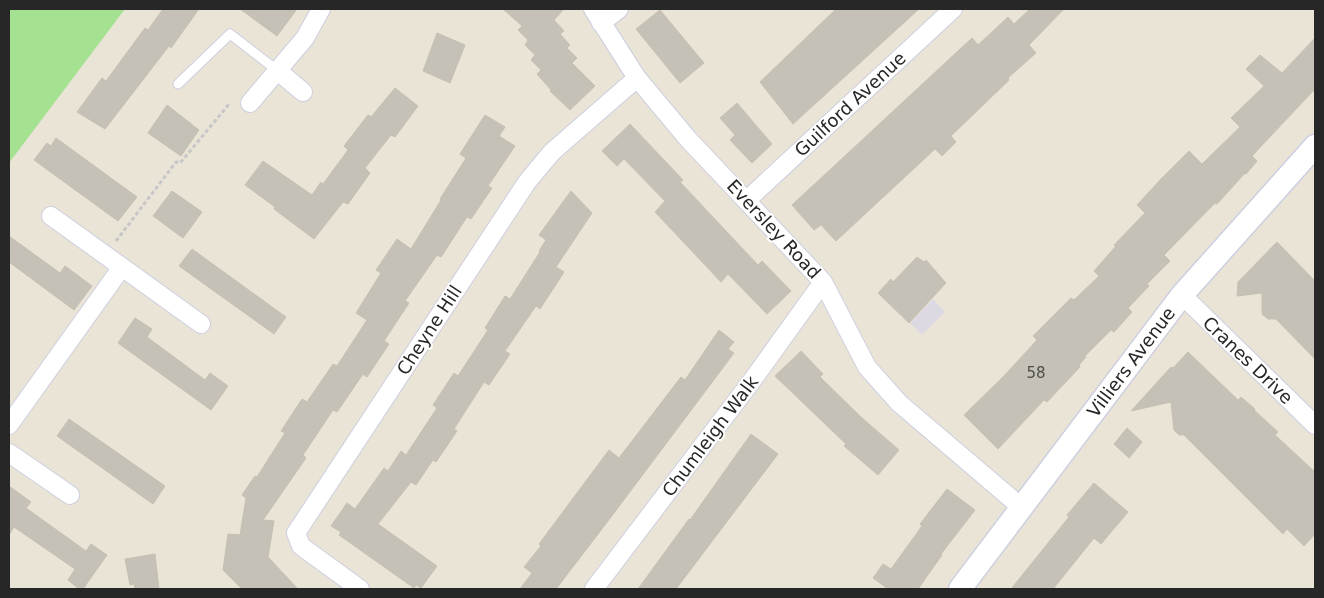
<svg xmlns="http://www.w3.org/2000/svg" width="1324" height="598" viewBox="0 0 1324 598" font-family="'DejaVu Sans',sans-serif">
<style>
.industrial{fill:#dcd9e2}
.green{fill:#a4e292}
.building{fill:#c5c1b7;stroke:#c5c0b1}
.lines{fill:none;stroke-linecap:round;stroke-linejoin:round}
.service-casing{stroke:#cdcee0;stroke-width:11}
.minor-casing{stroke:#cdcee0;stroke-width:20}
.tertiary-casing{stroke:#cdcee0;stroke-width:25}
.path{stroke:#c7c7c7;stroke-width:3;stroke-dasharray:4 2.5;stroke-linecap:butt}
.service{stroke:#fff;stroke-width:9}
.minor{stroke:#fff;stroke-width:18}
.tertiary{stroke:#fff;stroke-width:22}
.labels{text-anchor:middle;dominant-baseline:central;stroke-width:4;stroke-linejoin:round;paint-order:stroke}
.number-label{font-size:15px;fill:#4e4e4b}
.street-label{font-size:18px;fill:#272727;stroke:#fff}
</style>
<rect width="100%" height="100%" fill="#eae4d7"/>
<!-- industrial -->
<path class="industrial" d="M 933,299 L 945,312 L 922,335 L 910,323 Z"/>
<!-- green -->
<path class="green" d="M 9,9 L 125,9 L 9,163 Z"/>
<!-- building -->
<path class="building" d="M 163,9 L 199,9 L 171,48 L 169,46 L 105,129 L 77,112 L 102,78 L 106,81 L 145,28 L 148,30 Z
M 240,9 L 297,9 L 277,36 Z
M 503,9 L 564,9 L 554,20 L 564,31 L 560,34 L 570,45 L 567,48 L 577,58 L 572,63 L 595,86 L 570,110 L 550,91 L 551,90 L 537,74 L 541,70 L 531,60 L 535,55 L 525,45 L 528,40 L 518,30 L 522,26 Z
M 836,9 L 919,9 L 793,124 L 760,82 Z
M 1030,9 L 1064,9 L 1029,45 L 1036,53 L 1008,78 L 1009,80 L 951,136 L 956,142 L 942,156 L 935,149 L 836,241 L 821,225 L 814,230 L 792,205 L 972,38 L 978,45 L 1008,17 L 1014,24 Z
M 660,10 L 704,63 L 680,83 L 636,29 Z
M 437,33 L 465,45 L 450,83 L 423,71 Z
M 1315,38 L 1315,89 L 1252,156 L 1257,161 L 1246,174 L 1245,173 L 1217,204 L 1215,203 L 1164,255 L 1170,261 L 1147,284 L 1149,286 L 1128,308 L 1132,312 L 1114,332 L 1111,330 L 1085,356 L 1086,357 L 1079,365 L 1080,367 L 1047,402 L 1044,400 L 998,449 L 964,415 L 1004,376 L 1037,340 L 1033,336 L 1071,298 L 1074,300 L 1099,276 L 1094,271 L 1116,246 L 1114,245 L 1145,213 L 1137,205 L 1161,179 L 1189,151 L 1202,164 L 1240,127 L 1231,118 L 1264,86 L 1246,69 L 1260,55 L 1282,73 Z
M 395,88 L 418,106 L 395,137 L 391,135 L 365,168 L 370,173 L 348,204 L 343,202 L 314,239 L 274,209 L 275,207 L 245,185 L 263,161 L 312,195 L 321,182 L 323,184 L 348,150 L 344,146 L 368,115 L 371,117 Z
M 737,103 L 772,144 L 752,163 L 730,140 L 735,135 L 720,118 Z
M 167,105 L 199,130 L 181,156 L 148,133 Z
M 485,115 L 505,127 L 499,136 L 515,146 L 488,186 L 492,188 L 471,219 L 467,217 L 441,257 L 437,255 L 405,301 L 409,303 L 384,341 L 389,344 L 367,377 L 363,374 L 337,412 L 333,410 L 303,455 L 306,458 L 263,520 L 274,521 L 268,557 L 298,589 L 242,589 L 223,570 L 228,534 L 240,535 L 246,498 L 242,495 L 255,476 L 257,477 L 285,433 L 281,431 L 302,399 L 307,402 L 333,364 L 337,366 L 367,320 L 356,313 L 381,273 L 376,270 L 397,239 L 411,249 L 441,200 L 440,199 L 466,158 L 460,154 Z
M 630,124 L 683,180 L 680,182 L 758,265 L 762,261 L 791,291 L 767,314 L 728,274 L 721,282 L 655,212 L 665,201 L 624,159 L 617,166 L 602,151 Z
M 56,138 L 137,197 L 118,221 L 34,160 L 47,143 L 51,146 Z
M 172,191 L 202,212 L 183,238 L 153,216 Z
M 571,191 L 592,213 L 556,267 L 564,272 L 540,309 L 536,306 L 505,351 L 510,354 L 489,385 L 484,382 L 454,429 L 457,431 L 436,462 L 433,460 L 416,485 L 411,482 L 378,524 L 437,566 L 421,588 L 416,585 L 414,588 L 339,535 L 341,532 L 331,526 L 347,503 L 355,509 L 384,468 L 388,471 L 401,451 L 406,455 L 437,408 L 433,405 L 454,373 L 458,376 L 488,330 L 485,328 L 505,296 L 510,299 L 540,252 L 539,251 L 546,240 L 539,235 Z
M 9,236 L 60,273 L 65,266 L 92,286 L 74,310 L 9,262 Z
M 1277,242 L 1315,281 L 1315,359 L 1276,319 L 1268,319 L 1262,314 L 1262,293 L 1237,296 L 1238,282 Z
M 192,249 L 286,317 L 274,334 L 179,266 Z
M 917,257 L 924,262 L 926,260 L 946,283 L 909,323 L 878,293 L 891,279 L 893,282 Z
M 135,318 L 152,329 L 147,337 L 205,380 L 210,373 L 228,386 L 211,410 L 118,343 Z
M 719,330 L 734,342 L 728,349 L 734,353 L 608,521 L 556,589 L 520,589 L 532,573 L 524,567 L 541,546 L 539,544 L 609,450 L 619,458 L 681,377 L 685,380 Z
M 801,351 L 823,374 L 820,377 L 862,418 L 899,450 L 878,475 L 844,446 L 846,444 L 775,376 Z
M 1188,352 L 1238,400 L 1241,397 L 1255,409 L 1254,410 L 1278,432 L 1275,435 L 1315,472 L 1315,534 L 1304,546 L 1287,529 L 1283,534 L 1184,435 L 1179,435 L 1174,430 L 1171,402 L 1131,411 L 1171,367 L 1173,368 Z
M 69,419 L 165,486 L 153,504 L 57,436 Z
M 1127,428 L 1142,442 L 1129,458 L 1114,444 Z
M 751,434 L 778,454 L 676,589 L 638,589 L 689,519 L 690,520 Z
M 1094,483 L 1128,512 L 1101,544 L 1094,538 L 1053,589 L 1011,589 L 1069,517 L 1067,515 Z
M 9,486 L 31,502 L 26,508 L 86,551 L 91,544 L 107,555 L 83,589 L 79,589 L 68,580 L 75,569 L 14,527 L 9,535 Z
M 947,489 L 975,510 L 941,554 L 942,555 L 918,589 L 888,589 L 873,578 L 883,564 L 891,569 L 922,526 L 920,524 Z
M 155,554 L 159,589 L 135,589 L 134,584 L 130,585 L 125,559 Z"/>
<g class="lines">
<!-- service casing -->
<g class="service-casing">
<path id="service" d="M 178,84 L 230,34 L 278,71"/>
</g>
<!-- minor casing -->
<g class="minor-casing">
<path id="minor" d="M 593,9 L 637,78 L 688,139 L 823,282 L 867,367 L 899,403 L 1021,507
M 601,23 L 619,9
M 278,71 L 303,92
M 250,103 L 305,38 L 321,9
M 747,200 L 953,9
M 51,216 L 201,324
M 1182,295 L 1315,425
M 9,425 L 122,267
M 9,453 L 70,495
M 360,589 L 301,546 L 296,533 L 527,182 L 552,152 L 637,78
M 594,589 L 751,382 L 823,282"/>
</g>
<!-- tertiary casing -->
<g class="tertiary-casing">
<path id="tertiary" d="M 960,589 L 1182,295 L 1315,146"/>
</g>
<!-- path -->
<path class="path" d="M 116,241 L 176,162 L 180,163 L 230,103"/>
<!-- service -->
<use href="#service" class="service"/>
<!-- minor -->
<use href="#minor" class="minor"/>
<!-- tertiary -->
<use href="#tertiary" class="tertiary"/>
</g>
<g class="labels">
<!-- number labels -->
<g class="number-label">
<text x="1036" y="373">58</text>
</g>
<!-- street labels -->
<g class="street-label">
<text transform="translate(850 104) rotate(-43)">Guilford Avenue</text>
<text transform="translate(774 229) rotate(47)">Eversley Road</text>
<text transform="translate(429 330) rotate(-57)">Cheyne Hill</text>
<text transform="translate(1248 360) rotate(44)">Cranes Drive</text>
<text transform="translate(1131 362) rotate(-53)">Villiers Avenue</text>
<text transform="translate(710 436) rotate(-53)">Chumleigh Walk</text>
</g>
</g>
<!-- border -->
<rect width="1324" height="598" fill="none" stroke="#272727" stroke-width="20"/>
</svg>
